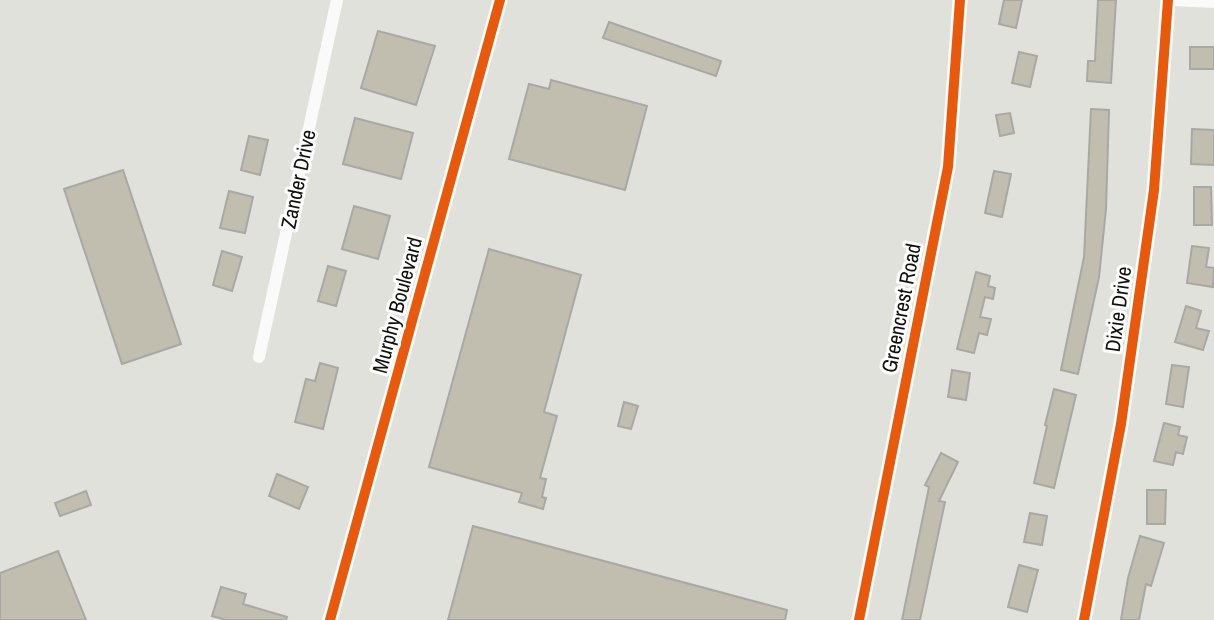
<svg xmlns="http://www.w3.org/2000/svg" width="1214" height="620" viewBox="0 0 1214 620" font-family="'Archivo Narrow',sans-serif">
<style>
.building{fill:#c2beaf;stroke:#a8a8a4;stroke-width:2}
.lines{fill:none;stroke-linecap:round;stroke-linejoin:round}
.street{stroke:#fafafa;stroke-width:12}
.cycleway-casing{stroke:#fff;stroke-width:15}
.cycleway{stroke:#e8590c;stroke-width:10}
.labels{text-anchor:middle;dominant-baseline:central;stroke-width:6;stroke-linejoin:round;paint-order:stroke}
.street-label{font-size:21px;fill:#10100d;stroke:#fff}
</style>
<rect width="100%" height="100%" fill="#e1e1dc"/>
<!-- building -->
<path class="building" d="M 1004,0 L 1022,0 L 1016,28 L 999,24 Z
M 1098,0 L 1116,0 L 1111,83 L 1087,81 L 1088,61 L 1095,61 Z
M 609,22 L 721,61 L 716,76 L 603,38 Z
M 378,31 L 435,46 L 416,105 L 361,88 Z
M 1190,47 L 1214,47 L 1214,69 L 1190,69 Z
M 1019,52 L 1037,56 L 1030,87 L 1012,83 Z
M 551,80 L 647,106 L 625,190 L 509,159 L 529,84 L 549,89 Z
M 1091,109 L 1109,110 L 1106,209 L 1099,277 L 1078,374 L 1061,370 L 1084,257 Z
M 1010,113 L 1014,133 L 1000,136 L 996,115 Z
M 355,118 L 413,133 L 401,179 L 343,164 Z
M 1192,129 L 1214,130 L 1214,165 L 1191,164 Z
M 249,136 L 268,140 L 260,175 L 241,170 Z
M 123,170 L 181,344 L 122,364 L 64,189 Z
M 994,171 L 1011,174 L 1002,217 L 985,213 Z
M 1194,187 L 1211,187 L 1212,225 L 1194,225 Z
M 229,191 L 253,197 L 245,233 L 220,228 Z
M 354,206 L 390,216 L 378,259 L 342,249 Z
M 1192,246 L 1209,248 L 1206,267 L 1214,268 L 1213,287 L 1187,283 Z
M 489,249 L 581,275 L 544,412 L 557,416 L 540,478 L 546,479 L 542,497 L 546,498 L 543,509 L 519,502 L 522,493 L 429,467 Z
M 222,251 L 242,257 L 232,291 L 213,285 Z
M 328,266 L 346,271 L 336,306 L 318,301 Z
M 976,272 L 990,276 L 988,286 L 995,288 L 993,299 L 985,297 L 980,317 L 991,319 L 987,335 L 979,333 L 974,353 L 957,349 Z
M 1186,306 L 1201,311 L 1196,328 L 1209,331 L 1203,350 L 1175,342 Z
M 320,363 L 338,368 L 323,429 L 295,422 L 306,379 L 315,381 Z
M 1172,365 L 1189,367 L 1183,407 L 1166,404 Z
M 952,370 L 970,373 L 966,400 L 948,397 Z
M 1054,389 L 1076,395 L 1054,488 L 1034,483 L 1047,426 L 1045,425 Z
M 624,402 L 638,406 L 631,429 L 618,426 Z
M 1164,423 L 1180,427 L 1178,435 L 1187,437 L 1183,454 L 1176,452 L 1173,465 L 1154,461 Z
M 941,453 L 958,462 L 939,501 L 945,502 L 920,620 L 902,620 L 929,487 L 925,485 Z
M 277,474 L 308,487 L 299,509 L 269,496 Z
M 1147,490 L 1166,490 L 1165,524 L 1147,524 Z
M 86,491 L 91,505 L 60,516 L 55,503 Z
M 1030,513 L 1047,516 L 1042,545 L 1024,542 Z
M 473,526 L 787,610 L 785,620 L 448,620 Z
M 1140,536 L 1164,543 L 1151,586 L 1146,584 L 1139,620 L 1121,620 L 1128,578 Z
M 58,551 L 86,620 L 0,620 L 0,573 Z
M 1019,565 L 1038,570 L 1027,612 L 1008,607 Z
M 221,587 L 246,594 L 243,604 L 287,617 L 286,620 L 226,620 L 212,616 Z"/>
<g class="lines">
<!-- street -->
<path class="street" d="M 1174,0 L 1214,2
M 259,357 L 337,0
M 330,620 L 500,0
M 859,620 L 948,167 L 960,0
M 1084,620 L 1121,424 L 1154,190 L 1168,0"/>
<!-- cycleway casing -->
<g class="cycleway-casing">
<path id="cycleway" d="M 330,620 L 500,0
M 859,620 L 948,167 L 960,0
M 1084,620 L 1121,424 L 1154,190 L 1168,0"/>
</g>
<!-- cycleway -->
<use href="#cycleway" class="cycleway"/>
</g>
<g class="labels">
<!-- street labels -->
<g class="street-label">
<text transform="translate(298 179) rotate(-78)">Zander Drive</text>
<text transform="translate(397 305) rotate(-75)">Murphy Boulevard</text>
<text transform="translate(901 308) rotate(-79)">Greencrest Road</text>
<text transform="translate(1118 309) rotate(-82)">Dixie Drive</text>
</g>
</g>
</svg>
